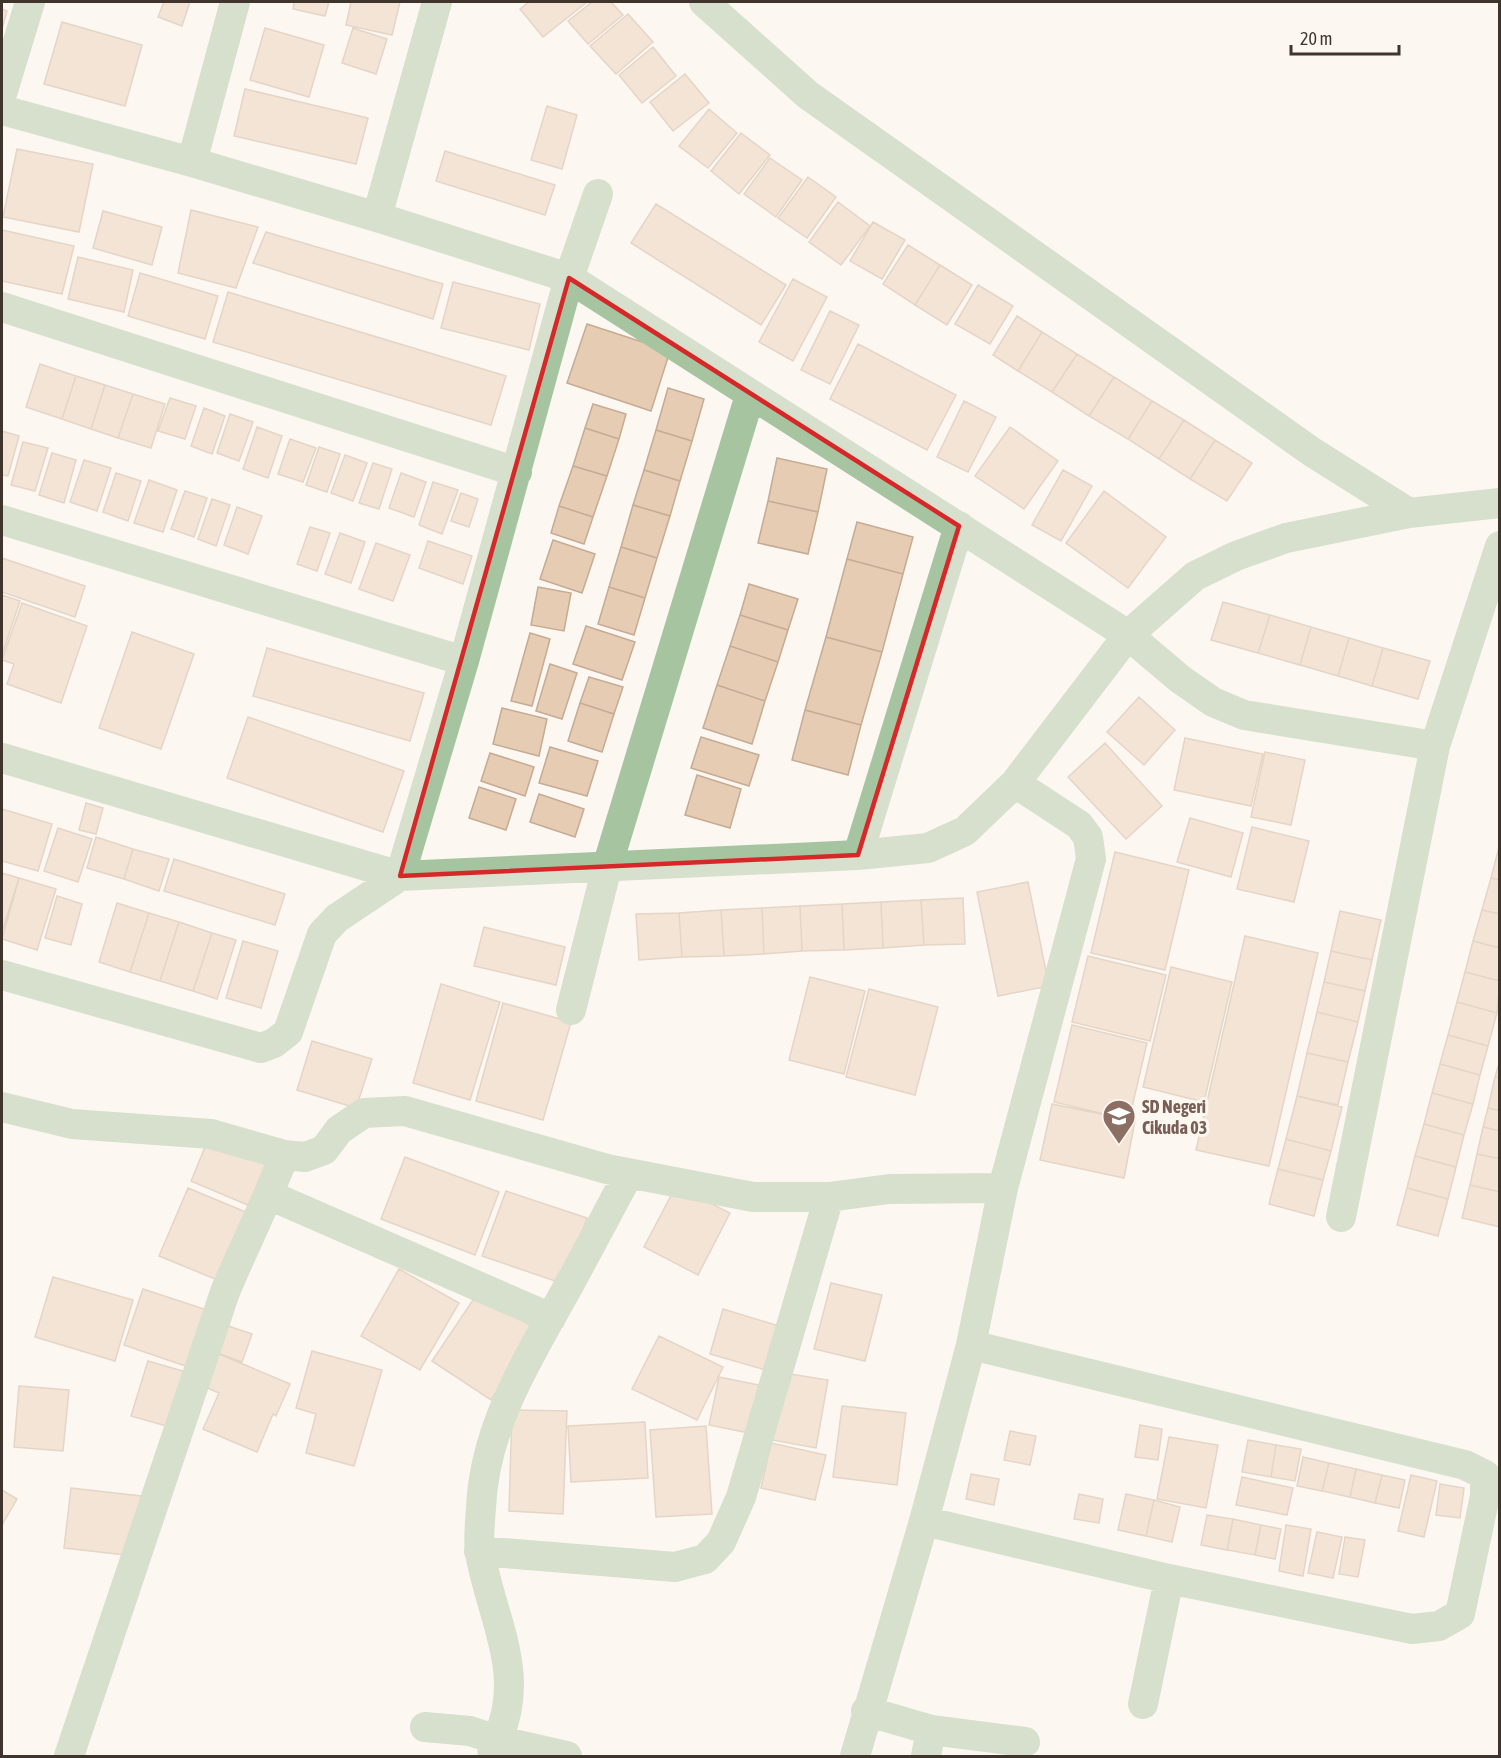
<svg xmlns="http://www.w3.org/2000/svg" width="1501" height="1758" viewBox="0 0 1501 1758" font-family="'Asap Condensed',sans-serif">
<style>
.building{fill:#e7ccb4;stroke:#c5ab93;stroke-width:1.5}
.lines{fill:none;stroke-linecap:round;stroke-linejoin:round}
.street{stroke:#a7c4a1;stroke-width:30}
.marked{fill:none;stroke:#d62828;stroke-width:4.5;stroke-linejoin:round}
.labels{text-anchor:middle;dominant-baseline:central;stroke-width:6;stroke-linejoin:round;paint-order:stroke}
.education-label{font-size:18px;font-weight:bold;fill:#785e54;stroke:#fdf7f2;text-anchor:start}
</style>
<rect width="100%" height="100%" fill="#fdf7f2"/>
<!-- building -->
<path class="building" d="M 164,2 L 190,2 L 182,26 L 158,17 Z
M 294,2 L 329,2 L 325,16 L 293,9 Z
M 351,2 L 400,2 L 392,35 L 346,25 Z
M 529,2 L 587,2 L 543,37 L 520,9 Z
M 592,2 L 611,2 L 623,15 L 588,44 L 568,21 Z
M 2,9 L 7,11 L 2,29 Z
M 628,14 L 653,42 L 616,74 L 590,46 Z
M 62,22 L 142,45 L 125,106 L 44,84 Z
M 265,28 L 324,45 L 309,97 L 250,80 Z
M 353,28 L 387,39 L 376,74 L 342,63 Z
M 653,47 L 676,76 L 642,103 L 619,75 Z
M 685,74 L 709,103 L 673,131 L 650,102 Z
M 245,89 L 368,118 L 356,164 L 234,136 Z
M 547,106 L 577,115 L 562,169 L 531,160 Z
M 709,109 L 737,133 L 708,168 L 679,146 Z
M 741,133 L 770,155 L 739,194 L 711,171 Z
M 17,149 L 93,164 L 79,232 L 3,217 Z
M 445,151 L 555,185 L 545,215 L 436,181 Z
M 770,158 L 802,180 L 776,217 L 744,194 Z
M 808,177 L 836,197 L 807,238 L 778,218 Z
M 838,202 L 870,226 L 841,265 L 809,242 Z
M 656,204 L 786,285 L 761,325 L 631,243 Z
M 191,210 L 258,227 L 236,288 L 178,273 Z
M 103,211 L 162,227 L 152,265 L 93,248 Z
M 873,222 L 905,240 L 882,279 L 850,261 Z
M 2,230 L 74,246 L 62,294 L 2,281 Z
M 266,232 L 443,284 L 433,319 L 253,263 Z
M 908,245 L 940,265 L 915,305 L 883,284 Z
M 78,257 L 133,270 L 124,312 L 68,299 Z
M 940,265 L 972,285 L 947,325 L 915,305 Z
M 140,273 L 218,296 L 205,339 L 128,316 Z
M 793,279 L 827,297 L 793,361 L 759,342 Z
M 453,282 L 540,304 L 529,350 L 441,328 Z
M 978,285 L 1013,306 L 990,344 L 955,324 Z
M 228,292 L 506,376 L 491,425 L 213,342 Z
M 830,311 L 859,325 L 830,384 L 801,370 Z
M 1017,316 L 1042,332 L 1018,371 L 993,355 Z
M 587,324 L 670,351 L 651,411 L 567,383 Z
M 1042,332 L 1077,354 L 1052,392 L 1018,371 Z
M 858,344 L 956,395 L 927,450 L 830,399 Z
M 1077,354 L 1114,377 L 1089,416 L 1052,392 Z
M 40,364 L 76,376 L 62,419 L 26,407 Z
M 76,376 L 105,385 L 91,429 L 62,419 Z
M 1114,377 L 1152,401 L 1128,439 L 1089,416 Z
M 105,385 L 133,394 L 118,438 L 91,429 Z
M 668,388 L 704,399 L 692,441 L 656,430 Z
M 133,394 L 165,404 L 151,448 L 118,438 Z
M 170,398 L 196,406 L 185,439 L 158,431 Z
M 964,401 L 996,417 L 968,472 L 937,457 Z
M 1152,401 L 1184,420 L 1159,459 L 1128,439 Z
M 593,404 L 626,414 L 619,439 L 585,428 Z
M 204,408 L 225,416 L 212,454 L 191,446 Z
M 230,414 L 253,422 L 239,461 L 217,453 Z
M 1184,420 L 1215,440 L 1190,479 L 1159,459 Z
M 257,427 L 282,436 L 268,478 L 243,469 Z
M 1010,427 L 1058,461 L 1024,509 L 975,476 Z
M 585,428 L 619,439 L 607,476 L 573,466 Z
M 656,430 L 692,441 L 680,481 L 644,470 Z
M 2,431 L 19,436 L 8,476 L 2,475 Z
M 290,439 L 316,448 L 303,482 L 278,474 Z
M 1215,440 L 1252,463 L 1227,501 L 1190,479 Z
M 23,442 L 48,448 L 35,491 L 11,485 Z
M 319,447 L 340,454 L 327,492 L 306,485 Z
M 52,453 L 76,460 L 64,503 L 39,495 Z
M 345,455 L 367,463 L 353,501 L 331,493 Z
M 777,458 L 827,469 L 818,512 L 768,501 Z
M 84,460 L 111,468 L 97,511 L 70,502 Z
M 373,463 L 392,469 L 379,509 L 359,503 Z
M 573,466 L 607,476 L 593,517 L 559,506 Z
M 644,470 L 680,481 L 670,516 L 633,505 Z
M 1063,470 L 1092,486 L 1061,541 L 1032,525 Z
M 116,473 L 141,481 L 128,521 L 103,512 Z
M 401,473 L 426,482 L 414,517 L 389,508 Z
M 149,480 L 177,490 L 163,532 L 134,523 Z
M 433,482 L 458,490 L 442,534 L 419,525 Z
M 185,491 L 207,498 L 194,537 L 171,529 Z
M 1104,491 L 1166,537 L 1128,588 L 1066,543 Z
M 461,493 L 478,499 L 469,527 L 451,521 Z
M 212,499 L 230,505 L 216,546 L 198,539 Z
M 768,501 L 818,512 L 808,554 L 758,543 Z
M 633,505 L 670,516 L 657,558 L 621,547 Z
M 559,506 L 593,517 L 584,544 L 551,533 Z
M 237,507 L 262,516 L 248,554 L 224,545 Z
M 857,522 L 913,537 L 903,574 L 847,559 Z
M 310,527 L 330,533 L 317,571 L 297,564 Z
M 340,533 L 365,542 L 351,583 L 325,574 Z
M 553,540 L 595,554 L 582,593 L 540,579 Z
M 428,541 L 472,556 L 463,584 L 419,568 Z
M 376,543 L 410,555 L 393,601 L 359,589 Z
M 621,547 L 657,558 L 645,598 L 609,587 Z
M 2,558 L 85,586 L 75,617 L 2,592 Z
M 847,559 L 903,574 L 882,652 L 826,637 Z
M 749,584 L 798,599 L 788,630 L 740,615 Z
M 538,587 L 571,593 L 564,631 L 531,625 Z
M 609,587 L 645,598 L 634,635 L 598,624 Z
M 2,595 L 20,601 L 2,655 Z
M 1223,602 L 1270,615 L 1258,653 L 1211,640 Z
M 22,603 L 87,626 L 61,703 L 7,684 L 14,664 L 2,660 Z
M 740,615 L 788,630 L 778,662 L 730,646 Z
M 1270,615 L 1311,627 L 1300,665 L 1258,653 Z
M 586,626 L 635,642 L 622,680 L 573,664 Z
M 1311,627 L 1349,638 L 1338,676 L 1300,665 Z
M 132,632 L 194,654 L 161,749 L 99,728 Z
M 530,633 L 550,639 L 532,706 L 511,701 Z
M 826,637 L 882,652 L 861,725 L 805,710 Z
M 1349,638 L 1383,648 L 1372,686 L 1338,676 Z
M 730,646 L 778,662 L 765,701 L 717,685 Z
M 267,648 L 424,693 L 410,741 L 253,696 Z
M 1383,648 L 1430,661 L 1418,699 L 1372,686 Z
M 550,664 L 577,673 L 562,719 L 536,711 Z
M 589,677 L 623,687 L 614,714 L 580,703 Z
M 717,685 L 765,701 L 752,744 L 703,728 Z
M 1139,697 L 1175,730 L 1144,765 L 1107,732 Z
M 580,703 L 614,714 L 602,752 L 568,741 Z
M 502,708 L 547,719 L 539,756 L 493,744 Z
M 805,710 L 861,725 L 848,775 L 792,760 Z
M 248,717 L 404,771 L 383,832 L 227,778 Z
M 701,737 L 759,755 L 749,786 L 691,768 Z
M 1185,738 L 1263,754 L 1251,806 L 1174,790 Z
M 1105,743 L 1162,806 L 1126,839 L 1068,777 Z
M 550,747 L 598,761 L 587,796 L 539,783 Z
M 1265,752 L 1305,760 L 1291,825 L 1251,817 Z
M 490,753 L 534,767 L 525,796 L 481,781 Z
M 697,775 L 741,789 L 730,828 L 685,815 Z
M 479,787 L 516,799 L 506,830 L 469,818 Z
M 539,794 L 584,809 L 575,837 L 530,822 Z
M 86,803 L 103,808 L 96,834 L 79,830 Z
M 2,809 L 52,824 L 38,871 L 2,861 Z
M 1190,818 L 1243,833 L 1231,877 L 1177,862 Z
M 1252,827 L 1309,841 L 1294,902 L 1237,889 Z
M 58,828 L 92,839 L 78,882 L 44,871 Z
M 96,837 L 133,849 L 124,879 L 87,868 Z
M 1499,847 L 1500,847 L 1500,880 L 1491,878 Z
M 133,849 L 169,859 L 159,891 L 124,879 Z
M 1115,852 L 1189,870 L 1165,970 L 1091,953 Z
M 174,859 L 285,894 L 275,925 L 164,891 Z
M 2,873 L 19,878 L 2,932 Z
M 19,878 L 56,889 L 37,950 L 2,939 Z
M 1491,878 L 1500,880 L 1500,914 L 1482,910 Z
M 1028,882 L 1049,986 L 998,996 L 977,892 Z
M 57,896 L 82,904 L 71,945 L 45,938 Z
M 963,898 L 965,944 L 924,945 L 921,900 Z
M 921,900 L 924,945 L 883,948 L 881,902 Z
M 881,902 L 883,948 L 844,950 L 842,904 Z
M 117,903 L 149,913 L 130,972 L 99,962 Z
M 842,904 L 844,950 L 802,951 L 800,906 Z
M 800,906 L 802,951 L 764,954 L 762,908 Z
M 762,908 L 764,954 L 724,956 L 721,910 Z
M 721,910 L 724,956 L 682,957 L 679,913 Z
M 1482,910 L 1500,914 L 1500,948 L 1473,941 Z
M 1340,911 L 1381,920 L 1372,960 L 1331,951 Z
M 149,913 L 179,922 L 160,981 L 130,972 Z
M 679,913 L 682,957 L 639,960 L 636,914 Z
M 179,922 L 212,933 L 193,991 L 160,981 Z
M 484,927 L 565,947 L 556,985 L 474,966 Z
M 212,933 L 236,940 L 217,999 L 193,991 Z
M 1245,936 L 1318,953 L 1269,1166 L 1196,1150 Z
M 243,941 L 278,951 L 261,1008 L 226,998 Z
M 1473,941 L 1500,948 L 1500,981 L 1465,972 Z
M 1331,951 L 1372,960 L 1365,991 L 1324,982 Z
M 1088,956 L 1166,975 L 1150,1041 L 1072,1022 Z
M 1171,967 L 1232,982 L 1204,1102 L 1143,1087 Z
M 1465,972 L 1500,981 L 1497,1013 L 1457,1002 Z
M 810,977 L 865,991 L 844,1074 L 789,1060 Z
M 1324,982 L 1365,991 L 1358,1022 L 1317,1012 Z
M 441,984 L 500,1002 L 470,1100 L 413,1083 Z
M 869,989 L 938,1007 L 915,1095 L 846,1077 Z
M 1457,1002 L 1497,1013 L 1488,1046 L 1448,1035 Z
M 503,1003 L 571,1022 L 543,1120 L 476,1101 Z
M 1317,1012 L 1358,1022 L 1348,1062 L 1307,1053 Z
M 1072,1025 L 1147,1043 L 1129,1120 L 1054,1102 Z
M 1448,1035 L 1488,1046 L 1480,1075 L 1440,1064 Z
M 312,1041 L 372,1059 L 356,1108 L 297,1090 Z
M 1307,1053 L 1348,1062 L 1338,1105 L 1297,1096 Z
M 1500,1060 L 1500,1078 L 1495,1077 Z
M 1440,1064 L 1480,1075 L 1473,1104 L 1432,1093 Z
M 1495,1077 L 1500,1078 L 1500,1111 L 1488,1108 Z
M 1432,1093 L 1473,1104 L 1464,1135 L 1424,1124 Z
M 1297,1096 L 1342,1107 L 1331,1151 L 1286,1139 Z
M 1052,1104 L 1135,1121 L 1124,1178 L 1040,1160 Z
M 1488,1108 L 1500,1111 L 1500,1131 L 1483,1127 Z
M 1424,1124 L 1464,1135 L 1456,1167 L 1415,1156 Z
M 1483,1127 L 1500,1131 L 1500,1159 L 1477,1154 Z
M 1286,1139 L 1331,1151 L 1323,1180 L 1278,1169 Z
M 208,1140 L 268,1165 L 250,1206 L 191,1181 Z
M 1477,1154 L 1500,1159 L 1500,1192 L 1470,1185 Z
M 1415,1156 L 1456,1167 L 1448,1199 L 1407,1188 Z
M 405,1157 L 499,1192 L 475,1255 L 381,1219 Z
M 1278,1169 L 1323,1180 L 1314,1216 L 1269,1204 Z
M 1470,1185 L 1500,1192 L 1500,1227 L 1462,1218 Z
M 676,1186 L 730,1213 L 698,1275 L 644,1247 Z
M 188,1188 L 248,1213 L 220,1281 L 159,1256 Z
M 1407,1188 L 1448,1199 L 1438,1236 L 1397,1225 Z
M 506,1191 L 587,1218 L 564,1284 L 482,1256 Z
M 399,1269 L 459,1303 L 420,1370 L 361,1336 Z
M 53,1277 L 133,1300 L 115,1361 L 35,1337 Z
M 831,1283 L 882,1295 L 865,1361 L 814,1349 Z
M 143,1289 L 216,1313 L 197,1370 L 124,1345 Z
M 479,1291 L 537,1330 L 491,1400 L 432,1361 Z
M 723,1309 L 779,1326 L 766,1370 L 710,1354 Z
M 222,1324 L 252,1334 L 242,1362 L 212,1351 Z
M 659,1336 L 723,1367 L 697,1420 L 632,1389 Z
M 312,1351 L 382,1370 L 354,1466 L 306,1453 L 316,1414 L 296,1408 Z
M 217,1353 L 290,1384 L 276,1416 L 273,1414 L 257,1452 L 203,1429 L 219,1393 L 203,1386 Z
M 148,1361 L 193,1374 L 177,1429 L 131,1416 Z
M 784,1373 L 828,1380 L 816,1448 L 772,1440 Z
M 719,1377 L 764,1386 L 754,1434 L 709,1425 Z
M 19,1386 L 69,1390 L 63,1451 L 14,1447 Z
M 842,1406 L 906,1413 L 897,1485 L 833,1477 Z
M 512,1410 L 567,1411 L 563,1514 L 509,1511 Z
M 645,1422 L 648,1478 L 571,1482 L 568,1426 Z
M 1140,1425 L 1162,1429 L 1158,1460 L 1135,1457 Z
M 706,1426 L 712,1514 L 656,1517 L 650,1430 Z
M 1010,1431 L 1036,1436 L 1030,1465 L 1004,1460 Z
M 1169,1437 L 1218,1445 L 1206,1508 L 1157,1499 Z
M 1248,1440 L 1276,1445 L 1271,1477 L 1242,1472 Z
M 771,1443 L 826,1455 L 815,1500 L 761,1488 Z
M 1276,1445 L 1301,1449 L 1295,1481 L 1271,1477 Z
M 1303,1457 L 1329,1463 L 1322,1491 L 1297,1486 Z
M 1329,1463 L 1356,1469 L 1350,1497 L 1322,1491 Z
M 1356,1469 L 1382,1475 L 1375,1503 L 1350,1497 Z
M 971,1474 L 999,1479 L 994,1505 L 966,1499 Z
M 1382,1475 L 1405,1480 L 1399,1508 L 1375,1503 Z
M 1411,1475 L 1437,1481 L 1424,1537 L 1398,1531 Z
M 1242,1477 L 1293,1488 L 1287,1515 L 1236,1505 Z
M 1440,1484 L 1464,1488 L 1460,1518 L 1436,1515 Z
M 71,1488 L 141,1496 L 134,1556 L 64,1548 Z
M 2,1490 L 17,1499 L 2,1525 Z
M 1079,1494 L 1103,1499 L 1099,1523 L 1074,1519 Z
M 1126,1494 L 1154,1500 L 1146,1536 L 1118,1530 Z
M 1154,1500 L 1180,1507 L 1172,1542 L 1146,1536 Z
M 1207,1515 L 1233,1519 L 1227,1550 L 1201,1545 Z
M 1233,1519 L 1261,1525 L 1255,1555 L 1227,1550 Z
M 1261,1525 L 1281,1529 L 1275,1559 L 1255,1555 Z
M 1286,1525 L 1311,1529 L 1303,1576 L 1279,1571 Z
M 1317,1532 L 1342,1537 L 1333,1578 L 1308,1573 Z
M 1345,1537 L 1365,1540 L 1358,1577 L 1339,1574 Z"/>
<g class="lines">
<!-- street -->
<path class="street" d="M 704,2 L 808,95 L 1312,452 L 1409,513
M 2,94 L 30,2
M 2,110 L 192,162 L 377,217 L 569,278 L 1128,635 L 1180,679 L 1213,702 L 1244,715 L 1435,746
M 192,162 L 235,2
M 377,217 L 437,2
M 2,307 L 517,472
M 2,520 L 464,661
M 2,758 L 400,876 L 858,855 L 928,848 L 965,831 L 1015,783 L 1128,635 L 1195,576 L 1236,556 L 1286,538 L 1409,513 L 1500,503
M 858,855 L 959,526
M 2,975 L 261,1048 L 274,1043 L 288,1032 L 322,934 L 337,918 L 400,876 L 464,661 L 569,278 L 598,194
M 571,1010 L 607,867 L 750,395
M 2,1107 L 72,1124 L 211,1134 L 284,1155 L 305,1157 L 324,1150 L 339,1130 L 364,1113 L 405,1111 L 607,1169 L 753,1197 L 829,1197 L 889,1189 L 1003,1188
M 269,1195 L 551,1318
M 1341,1217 L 1435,746 L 1500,546
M 924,1521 L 1169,1579 L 1412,1629 L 1439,1626 L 1460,1614 L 1485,1496 L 1485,1475 L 1465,1465 L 971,1345
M 479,1551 L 675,1567 L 705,1559 L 721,1542 L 741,1497 L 829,1197
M 1143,1704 L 1169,1579
M 866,1711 L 931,1730 L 1025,1742
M 425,1727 L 470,1731 L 491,1738 L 493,1756
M 499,1735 L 510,1743 L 567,1756
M 491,1738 L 499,1735 C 526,1672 491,1616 480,1553 C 478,1539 480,1522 481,1508 C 484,1437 517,1377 551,1317 C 578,1270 603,1221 629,1173
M 69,1756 L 225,1292 C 244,1246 267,1202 284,1155
M 855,1756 L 924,1521 L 971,1345 L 1003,1188 L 1091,859 L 1088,837 L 1079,825 L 1015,783
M 926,1756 L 931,1730"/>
</g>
<!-- marked area -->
<path d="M0 0H1501V1758H0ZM 569,278 L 959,526 L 858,855 L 400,876 Z" fill="#fdf7f2" fill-opacity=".55" fill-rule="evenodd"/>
<path class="marked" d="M 569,278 L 959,526 L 858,855 L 400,876 Z"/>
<!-- icons -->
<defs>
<g id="school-pin" transform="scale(1.725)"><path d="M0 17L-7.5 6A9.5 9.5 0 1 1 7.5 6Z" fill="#8d6e63" stroke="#fdf7f2"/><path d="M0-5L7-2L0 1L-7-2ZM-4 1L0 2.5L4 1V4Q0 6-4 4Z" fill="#fff"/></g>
</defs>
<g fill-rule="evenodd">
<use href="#school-pin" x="1119" y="1116"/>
</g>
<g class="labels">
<!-- education labels -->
<g class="education-label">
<text x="1142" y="1106">SD Negeri<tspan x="1142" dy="21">Cikuda 03</tspan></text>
</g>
</g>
<!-- border -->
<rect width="1501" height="1758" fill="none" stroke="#40352c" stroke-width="6"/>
<!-- scale -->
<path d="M1291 45v9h108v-9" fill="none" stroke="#40352c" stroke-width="3"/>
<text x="1300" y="45" font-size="18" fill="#40352c" stroke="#fdf7f2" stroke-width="4.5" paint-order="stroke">20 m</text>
</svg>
